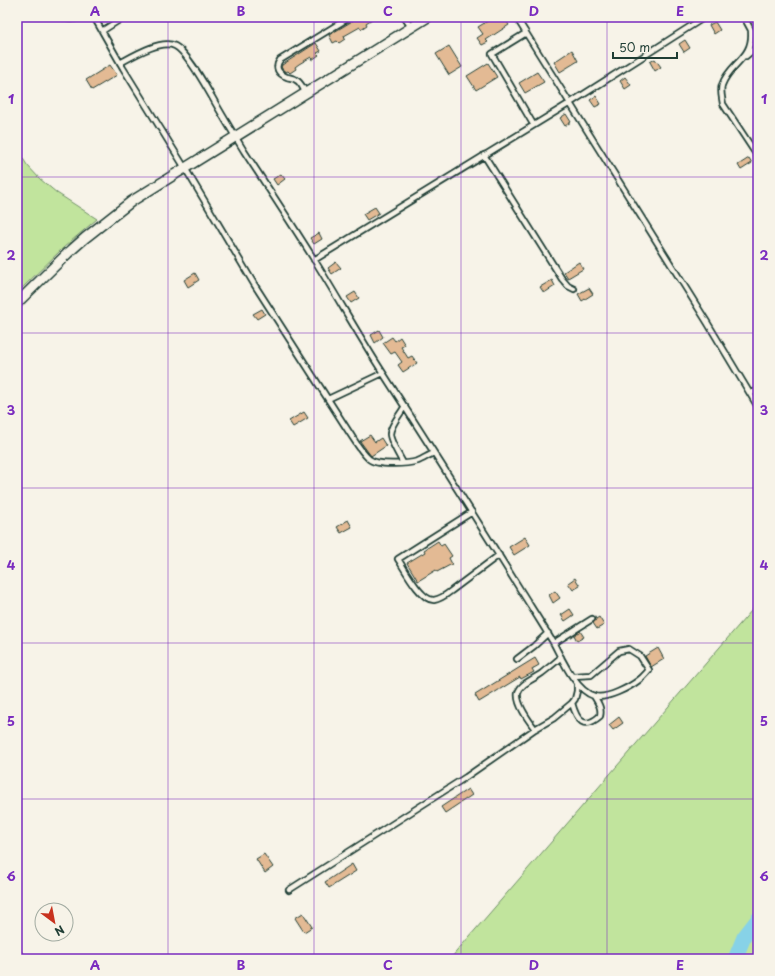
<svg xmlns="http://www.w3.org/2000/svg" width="775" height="976" viewBox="0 0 775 976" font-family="'Playpen Sans',sans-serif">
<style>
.green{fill:#c1e49d;stroke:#709068}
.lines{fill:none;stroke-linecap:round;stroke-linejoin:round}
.river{stroke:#87d2e7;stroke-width:15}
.building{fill:#e3ba94;stroke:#1f3d34}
.service-casing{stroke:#1f3d34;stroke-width:8}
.minor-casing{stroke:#1f3d34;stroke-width:12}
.service{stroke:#f7f3e8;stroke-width:4.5}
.minor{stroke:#f7f3e8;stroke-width:9}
.grid{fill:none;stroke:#7b2cbf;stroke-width:1;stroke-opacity:0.55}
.neatline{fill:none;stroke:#7b2cbf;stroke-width:1.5}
.grid-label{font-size:13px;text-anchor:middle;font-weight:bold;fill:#7b2cbf}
</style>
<rect width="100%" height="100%" fill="#f7f3e8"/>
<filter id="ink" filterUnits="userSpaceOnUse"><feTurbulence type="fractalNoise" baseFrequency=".025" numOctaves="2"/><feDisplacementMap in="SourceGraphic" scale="8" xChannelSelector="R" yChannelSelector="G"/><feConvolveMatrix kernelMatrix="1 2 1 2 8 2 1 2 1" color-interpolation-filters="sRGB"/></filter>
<g filter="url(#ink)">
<!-- green -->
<path class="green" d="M 17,149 L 27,165 L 40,179 L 57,193 L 97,219 L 63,248 L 17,293 Z
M 758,603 L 758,959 L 450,959 Z"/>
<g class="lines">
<!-- river -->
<path class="river" d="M 735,959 L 744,937 L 758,919"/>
</g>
<!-- building -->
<path class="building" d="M 359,17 L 375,17 L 366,23 L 367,25 L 361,29 L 360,27 L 344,36 L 345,39 L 339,43 L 337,41 L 333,43 L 329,35 Z
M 494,17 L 504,17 L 509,25 L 486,40 L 488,42 L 482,45 L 477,38 L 483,34 L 478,27 Z
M 715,22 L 720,30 L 714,34 L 709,25 Z
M 685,40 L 690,48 L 684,52 L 679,44 Z
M 316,43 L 321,51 L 317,53 L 319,55 L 312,60 L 311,57 L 299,64 L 295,67 L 296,69 L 290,73 L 288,71 L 286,72 L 283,70 L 281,67 L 282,65 Z
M 449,46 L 462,67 L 449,75 L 436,54 Z
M 572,50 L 578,61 L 560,72 L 554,62 Z
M 655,59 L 661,67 L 655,71 L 650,62 Z
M 488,63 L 497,77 L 476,90 L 467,76 Z
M 110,65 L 117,75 L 92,90 L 86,80 Z
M 537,72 L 544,82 L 525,93 L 519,83 Z
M 625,77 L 631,85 L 625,89 L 620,81 Z
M 596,96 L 601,104 L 595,107 L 590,100 Z
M 566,114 L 571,122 L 565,126 L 560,118 Z
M 749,158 L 752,163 L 741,170 L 738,165 Z
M 281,174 L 285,179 L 277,185 L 273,179 Z
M 375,207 L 379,213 L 367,220 L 363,214 Z
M 319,233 L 322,239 L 314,244 L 310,238 Z
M 336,262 L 341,268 L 332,274 L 328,268 Z
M 579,262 L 583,269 L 568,278 L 564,272 Z
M 195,273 L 199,280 L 188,287 L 184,280 Z
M 552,280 L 555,286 L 544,293 L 540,287 Z
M 589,288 L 593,294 L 582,301 L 578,294 Z
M 355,292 L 359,298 L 351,303 L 347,297 Z
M 262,309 L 265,314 L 257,319 L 253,314 Z
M 379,330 L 383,337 L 375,343 L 371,335 Z
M 392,337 L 395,341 L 400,337 L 405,345 L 401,347 L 408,358 L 412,356 L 417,363 L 403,372 L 398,365 L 402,362 L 395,352 L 391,354 L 383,343 Z
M 304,412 L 308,418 L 293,427 L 289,421 Z
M 370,435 L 375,442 L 381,438 L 386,446 L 371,456 L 368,452 L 360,441 Z
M 348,520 L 352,527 L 341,533 L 337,527 Z
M 525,537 L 530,545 L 514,555 L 509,547 Z
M 438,541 L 441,546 L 444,544 L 452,556 L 449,558 L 452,564 L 437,572 L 436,570 L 418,581 L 407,563 L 425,552 L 424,550 Z
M 575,578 L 580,586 L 573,590 L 568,583 Z
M 555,591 L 560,598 L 553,603 L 549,595 Z
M 570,609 L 574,615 L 565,621 L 561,615 Z
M 599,617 L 604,625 L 597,629 L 593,623 L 596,619 Z
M 580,631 L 584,637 L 577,641 L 574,635 Z
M 658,648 L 664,659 L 651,667 L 645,656 Z
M 535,658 L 539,665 L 532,669 L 534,672 L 521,679 L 520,677 L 479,702 L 475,695 Z
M 619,717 L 623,723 L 613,730 L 609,725 Z
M 468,789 L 472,795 L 445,813 L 441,807 Z
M 264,854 L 273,867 L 265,873 L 256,859 Z
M 352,864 L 356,871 L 329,888 L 325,882 Z
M 303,913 L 312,927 L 304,932 L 295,918 Z"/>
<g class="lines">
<!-- service casing -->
<g class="service-casing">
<path id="service" d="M 63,17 C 69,20 74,19 81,17
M 94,17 L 123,68 L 185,168 L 254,284 L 349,432 C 355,441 361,452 369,459 C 377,466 408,464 418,461 C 423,459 429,455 434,453
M 404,17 L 411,27
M 516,17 L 707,322 L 758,407
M 744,17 L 751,30 L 758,38
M 751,30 C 754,59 730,62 722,85 C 720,91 722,97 723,104 L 758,157
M 102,31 L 124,17
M 526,33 L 492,54 L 533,124
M 746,56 L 753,50 L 758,48
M 120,63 C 133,56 161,39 175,46 C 187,52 205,85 212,97 C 222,115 233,133 244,151 C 268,188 292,224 315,261 C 338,298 359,336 383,373 C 430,446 477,520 523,594 C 533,610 544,627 554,644 C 562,659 576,691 594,696 C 606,700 630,687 639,680 C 643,677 646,673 649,670 L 640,656 L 629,649 L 619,651 L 591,675 L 573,676
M 306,93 C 303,89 301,82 296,80 C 294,78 290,78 287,77 C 279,74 274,68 280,60 L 350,17
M 484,155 L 562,279 L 568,286 L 574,289
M 314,260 L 570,103 L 705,17
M 750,393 L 758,391
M 328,399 L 383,373
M 403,463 C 400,457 390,441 390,434 C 390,426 401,413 405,406
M 472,512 L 398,559 C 404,568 421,601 434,600 C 440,599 446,595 451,591 L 499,555
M 554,643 L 592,619
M 517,659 L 534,646 L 548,633
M 572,703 C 577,721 584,730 600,716 C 602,708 598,703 594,696
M 535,729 C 529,721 516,704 518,693 C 521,683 534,679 542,673 C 548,668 555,663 561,657
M 289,890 L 466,777 L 535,729 L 554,718 L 572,703 L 575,699 L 577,691 L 577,684
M 17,952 L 23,959"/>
</g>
<!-- minor casing -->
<g class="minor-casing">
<path id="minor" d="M 17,303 L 68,253 L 85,238 L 132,201 L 428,17"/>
</g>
<!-- service -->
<use href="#service" class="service"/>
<!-- minor -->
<use href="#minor" class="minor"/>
</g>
</g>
<!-- grid -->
<path class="grid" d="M 168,17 L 168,959M 314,17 L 314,959M 461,17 L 461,959M 607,17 L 607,959M 17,177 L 758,177M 17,333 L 758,333M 17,488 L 758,488M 17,643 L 758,643M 17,799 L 758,799"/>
<!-- margin -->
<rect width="775" height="976" fill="none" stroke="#f7f3e8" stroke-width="44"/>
<!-- north arrow -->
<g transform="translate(54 922) rotate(148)"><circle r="19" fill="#f7f3e8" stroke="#a1aaa0"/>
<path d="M0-3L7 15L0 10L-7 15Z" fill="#c8321e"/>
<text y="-6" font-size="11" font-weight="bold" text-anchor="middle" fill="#1f3d34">N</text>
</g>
<!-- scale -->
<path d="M613 52v6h64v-6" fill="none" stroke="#1f3d34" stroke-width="2"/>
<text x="619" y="52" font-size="12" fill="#1f3d34" stroke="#f7f3e8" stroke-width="3" paint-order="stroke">50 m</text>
<rect x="22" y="22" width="731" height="932" class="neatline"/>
<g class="grid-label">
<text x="95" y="16">A</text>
<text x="241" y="16">B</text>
<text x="388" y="16">C</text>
<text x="534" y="16">D</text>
<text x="680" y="16">E</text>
<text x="11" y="104">1</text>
<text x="764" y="104">1</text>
<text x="11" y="260">2</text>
<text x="764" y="260">2</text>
<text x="11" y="415">3</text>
<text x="764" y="415">3</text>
<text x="11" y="570">4</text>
<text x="764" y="570">4</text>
<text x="11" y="726">5</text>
<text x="764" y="726">5</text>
<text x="11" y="881">6</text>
<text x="764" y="881">6</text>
<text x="95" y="970">A</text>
<text x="241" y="970">B</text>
<text x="388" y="970">C</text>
<text x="534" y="970">D</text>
<text x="680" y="970">E</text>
</g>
</svg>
